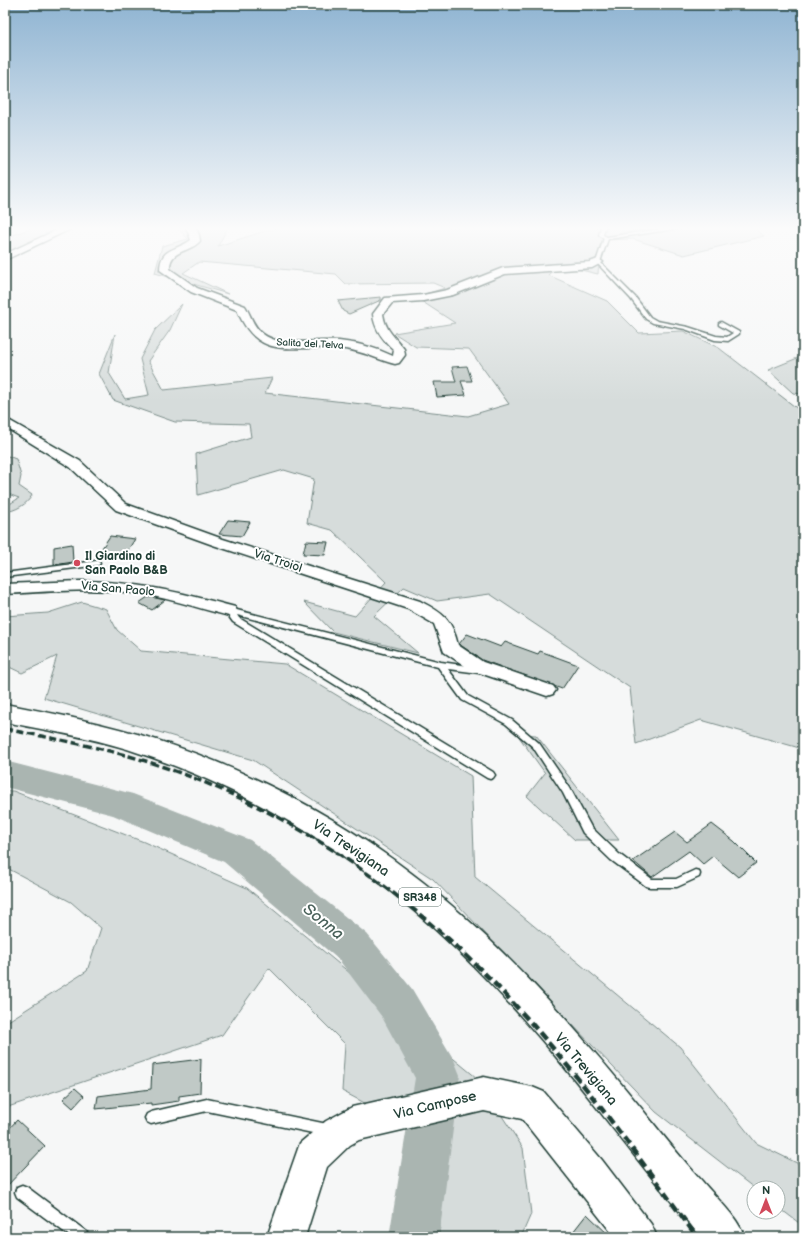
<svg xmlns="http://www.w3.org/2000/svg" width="808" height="1242" viewBox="0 0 808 1242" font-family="'Balsamiq Sans',sans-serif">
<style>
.green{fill:#d6dcdb;stroke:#7a8c88}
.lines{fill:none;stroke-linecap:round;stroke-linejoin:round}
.river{fill:#aab5b1;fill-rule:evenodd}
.building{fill:#c0c9c6;stroke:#1f3d34}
.lane-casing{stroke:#1f3d34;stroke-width:3}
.street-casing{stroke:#1f3d34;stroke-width:3}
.secondary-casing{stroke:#1f3d34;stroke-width:3}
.primary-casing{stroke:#1f3d34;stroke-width:3}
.lane{fill:#fff;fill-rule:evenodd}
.street{fill:#fff;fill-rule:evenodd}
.secondary{fill:#fff;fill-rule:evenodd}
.primary{fill:#fff;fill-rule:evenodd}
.rail-far1{stroke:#1f3d34;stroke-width:3.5;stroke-dasharray:8 3.5;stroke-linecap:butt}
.rail{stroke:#1f3d34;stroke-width:4.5;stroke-dasharray:9 4.5;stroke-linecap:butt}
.poi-dot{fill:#d1495b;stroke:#fff;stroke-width:1.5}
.labels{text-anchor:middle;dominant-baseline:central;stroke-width:4;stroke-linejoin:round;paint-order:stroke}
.far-street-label{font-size:10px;fill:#1f3d34;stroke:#fff}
.shield{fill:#fff;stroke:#627771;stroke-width:1}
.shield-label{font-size:11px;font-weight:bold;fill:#1f3d34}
.poi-label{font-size:12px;font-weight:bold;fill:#1f3d34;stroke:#fff;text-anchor:start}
.street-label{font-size:12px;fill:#1f3d34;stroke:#fff}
.near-street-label{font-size:14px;fill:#1f3d34;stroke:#fff}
.near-water-label{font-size:16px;font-style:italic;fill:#49615a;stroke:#fff}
</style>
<rect width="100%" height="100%" fill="#f6f7f7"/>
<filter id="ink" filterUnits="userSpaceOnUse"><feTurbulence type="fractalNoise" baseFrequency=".025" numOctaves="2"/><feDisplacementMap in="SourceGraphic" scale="8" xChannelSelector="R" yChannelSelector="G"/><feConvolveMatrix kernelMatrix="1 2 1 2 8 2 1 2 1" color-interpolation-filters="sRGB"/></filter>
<g filter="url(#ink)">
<!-- green -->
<path class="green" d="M 35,227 L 65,227 L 5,254 L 5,240 L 7,237 Z
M 177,227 L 228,227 L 218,246 L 268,230 L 285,227 L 624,227 L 622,232 L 661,227 L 753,227 L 764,236 L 684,255 L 633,239 L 604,240 L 600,245 L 598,274 L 559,265 L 548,275 L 607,301 L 639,333 L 683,331 L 719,348 L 803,413 L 803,749 L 701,720 L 636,744 L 630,688 L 490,594 L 437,601 L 404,587 L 374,616 L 418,653 L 333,632 L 304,602 L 355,616 L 386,582 L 332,530 L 307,523 L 314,479 L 284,470 L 198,495 L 196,454 L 251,437 L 249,424 L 175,422 L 113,400 L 99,374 L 115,334 L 109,373 L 125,399 L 149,395 L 140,359 L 155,330 L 182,304 L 170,330 L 148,361 L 164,390 L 272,378 L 265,393 L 468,416 L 509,404 L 469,349 L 416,347 L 394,333 L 455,323 L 415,297 L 445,288 L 433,283 L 346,284 L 336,274 L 199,262 L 183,273 L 228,294 L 155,273 L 162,246 L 188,239 Z
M 800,357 L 803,358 L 803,394 L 793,393 L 768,370 Z
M 5,455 L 16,459 L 21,476 L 19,486 L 32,495 C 28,504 15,511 5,512 L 5,507 L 19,498 L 8,494 L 5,496 Z
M 82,602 L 106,609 L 117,630 L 141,651 L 285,664 L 471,776 L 475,877 L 680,1047 L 756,1143 L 803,1166 L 803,1226 L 778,1207 L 778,1188 L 754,1188 L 656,1112 L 433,879 L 253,760 L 44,698 L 57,656 L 22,673 L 5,665 L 5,616 L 48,613 Z
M 517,734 L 536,735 L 619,840 L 575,840 L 527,796 L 545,773 Z
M 5,791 L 13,791 L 144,842 L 247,888 L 477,1078 L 523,1148 L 531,1214 L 521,1237 L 439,1237 L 446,1146 L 342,1091 L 345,1044 L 269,968 L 222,1035 L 5,1108 L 5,1023 L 87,971 L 101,928 L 71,902 L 5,867 Z"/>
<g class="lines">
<!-- river -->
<path class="river" d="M 5,761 L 133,794 L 250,840 L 367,934 L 412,989 L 454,1060 L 460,1075 L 439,1237 L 389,1237 L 415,1078 L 382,1017 L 339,960 L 224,862 L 113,815 L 5,787 Z"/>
</g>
<!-- building -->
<path class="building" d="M 381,297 L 381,300 L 349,314 L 343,311 L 338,301 Z
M 467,366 L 472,381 L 461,381 L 466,395 L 437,397 L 434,382 L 456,382 L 452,367 Z
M 228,520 L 250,522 L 242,536 L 219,534 Z
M 110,536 L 135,539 L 124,556 L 98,554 Z
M 306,541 L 328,542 L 325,555 L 303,554 Z
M 72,544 L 73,562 L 54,565 L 54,547 Z
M 148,597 L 151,597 L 165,600 L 152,610 L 139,603 Z
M 467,634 L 501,647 L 505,642 L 538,654 L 540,651 L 578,665 L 562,689 L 482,660 L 459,644 Z
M 712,824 L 734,841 L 756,863 L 738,877 L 713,856 L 703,864 L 689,851 L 652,877 L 633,861 L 675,832 L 687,842 Z
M 201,1059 L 200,1093 L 179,1096 L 179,1101 L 151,1105 L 151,1103 L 96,1109 L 98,1096 L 151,1089 L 152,1065 Z
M 75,1088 L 84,1096 L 73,1108 L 63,1099 Z
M 17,1120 L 45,1146 L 5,1188 L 5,1133 Z
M 587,1214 L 611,1237 L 569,1237 Z"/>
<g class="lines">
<!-- lane casing -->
<g class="lane-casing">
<path id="lane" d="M 601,227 L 605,227 L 603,235 L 607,237 L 674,227 L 688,227 L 608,239 L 600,262 L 635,297 L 650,317 L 657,321 L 688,327 L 716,336 L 727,337 L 733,333 L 719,325 L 719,323 L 721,322 L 739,332 L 739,334 L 728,341 L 715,340 L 685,329 L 653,323 L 646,319 L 631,299 L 596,262 L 604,238 L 599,235 Z
M 96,561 L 99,561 L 100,563 L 99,565 L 5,577 L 5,573 Z
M 229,608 L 441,662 L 482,668 L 483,670 L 482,672 L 479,673 L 448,669 L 468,696 L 512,720 L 539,743 L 570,788 L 591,827 L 619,854 L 652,879 L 676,879 L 695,870 L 699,871 L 700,874 L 699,877 L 677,887 L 650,887 L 646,886 L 611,860 L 583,833 L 563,793 L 533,747 L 506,724 L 462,700 L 438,667 L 237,615 L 239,618 L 493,772 L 495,775 L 493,778 L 490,779 L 487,778 L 233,622 L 225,611 Z
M 207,1099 L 327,1124 L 332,1125 L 333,1130 L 332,1135 L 327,1136 L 207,1111 L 151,1124 L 147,1122 L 145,1118 L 147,1114 L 151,1112 Z
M 22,1185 L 27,1187 L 87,1232 L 89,1237 L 71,1237 L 17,1197 L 15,1192 L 17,1187 Z"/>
</g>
<!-- street casing -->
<g class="street-casing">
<path id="street" d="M 63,227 L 75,227 L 5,260 L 5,254 Z
M 186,227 L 195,227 L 199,235 L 200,241 C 190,253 169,249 170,269 L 197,288 L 245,306 C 251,315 253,327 263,334 C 280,348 318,339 339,341 C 358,343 376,348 393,356 L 394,350 C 383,340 374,329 373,314 L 385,298 L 423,295 L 447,290 L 503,268 L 590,262 L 598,259 L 603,262 L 592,268 L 505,274 L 453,295 L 423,301 L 392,303 L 383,314 C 385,330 395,337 404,349 L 405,355 L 399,363 L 395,364 C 378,360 363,351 345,349 C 298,342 260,366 237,310 L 191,292 L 160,270 C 160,247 177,251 191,240 Z
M 5,418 L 80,461 L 126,504 L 223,539 L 420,601 C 443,613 452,619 458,645 L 483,662 L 553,686 L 556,690 L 553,694 L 547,696 L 471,670 L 444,652 L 434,624 L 408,609 L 213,545 L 116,510 L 70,467 L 5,427 Z
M 80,581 C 134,581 183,593 235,607 L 237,611 L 235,615 L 229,616 C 194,607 160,595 125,592 C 85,588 45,592 5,594 L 5,584 Z"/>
</g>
<!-- secondary casing -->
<g class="secondary-casing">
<path id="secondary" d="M 484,1077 L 532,1087 L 544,1092 L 602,1160 L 651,1224 L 657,1237 L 615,1237 L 522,1119 L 484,1111 L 359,1140 L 350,1145 L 327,1167 L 305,1237 L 267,1237 L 300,1143 L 326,1121 L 352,1107 Z"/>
</g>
<!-- primary casing -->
<g class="primary-casing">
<path id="primary" d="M 5,704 C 56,714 107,724 157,740 C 248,770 335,815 411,873 C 499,939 572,1024 642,1109 C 661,1133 681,1158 702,1181 C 717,1199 736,1215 745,1237 L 701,1237 C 645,1173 596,1103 540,1038 C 425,904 298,804 127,749 C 88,737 46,730 5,722 Z"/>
</g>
<!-- lane -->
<use href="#lane" class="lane"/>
<!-- street -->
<use href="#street" class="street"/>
<!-- secondary -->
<use href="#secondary" class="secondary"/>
<!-- primary -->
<use href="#primary" class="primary"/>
<!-- rail-far1 -->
<path class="rail-far1" d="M 5,729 C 47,737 88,745 129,756 C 247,790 355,855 446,937"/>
<!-- rail -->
<path class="rail" d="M 445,936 C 543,1023 620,1132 697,1237"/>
</g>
</g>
<!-- sky -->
<linearGradient id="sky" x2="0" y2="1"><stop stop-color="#8fb4d2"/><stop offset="0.57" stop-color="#fbfbfb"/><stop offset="1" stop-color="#fbfbfb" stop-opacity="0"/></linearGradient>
<rect width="808" height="401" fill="url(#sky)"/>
<!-- markers -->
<circle class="poi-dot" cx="77" cy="563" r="4"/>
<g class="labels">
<!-- far-street labels -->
<g class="far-street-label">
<text transform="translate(310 344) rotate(3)">Salita del Telva</text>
</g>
<!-- shield labels -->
<rect class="shield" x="399" y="888" width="42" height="18" rx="3"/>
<g class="shield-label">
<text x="420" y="897">SR348</text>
</g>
<!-- poi labels -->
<g class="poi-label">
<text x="85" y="556">Il Giardino di<tspan x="85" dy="14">San Paolo B&amp;B</tspan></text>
</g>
<!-- street labels -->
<g class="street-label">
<text transform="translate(278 561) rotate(18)">Via Troiol</text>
<text transform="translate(118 589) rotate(5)">Via San Paolo</text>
</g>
<!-- near-street labels -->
<g class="near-street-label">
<text transform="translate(351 848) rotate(34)">Via Trevigiana</text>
<text transform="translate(586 1069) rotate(50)">Via Trevigiana</text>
<text transform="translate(435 1105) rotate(-13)">Via Campose</text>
</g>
<!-- near-water labels -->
<g class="near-water-label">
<text transform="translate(323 922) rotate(39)">Sonna</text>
</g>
</g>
<!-- margin -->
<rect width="808" height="1242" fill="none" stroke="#fff" stroke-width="20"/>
<rect x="10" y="10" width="788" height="1222" fill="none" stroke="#1f3d34" stroke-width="1.5" filter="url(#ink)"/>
<!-- north arrow -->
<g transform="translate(766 1200)"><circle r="19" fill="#ffffff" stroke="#a5b1ae"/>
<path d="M0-3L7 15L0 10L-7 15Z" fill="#d1495b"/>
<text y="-6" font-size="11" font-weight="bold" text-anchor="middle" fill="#1f3d34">N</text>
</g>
</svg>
